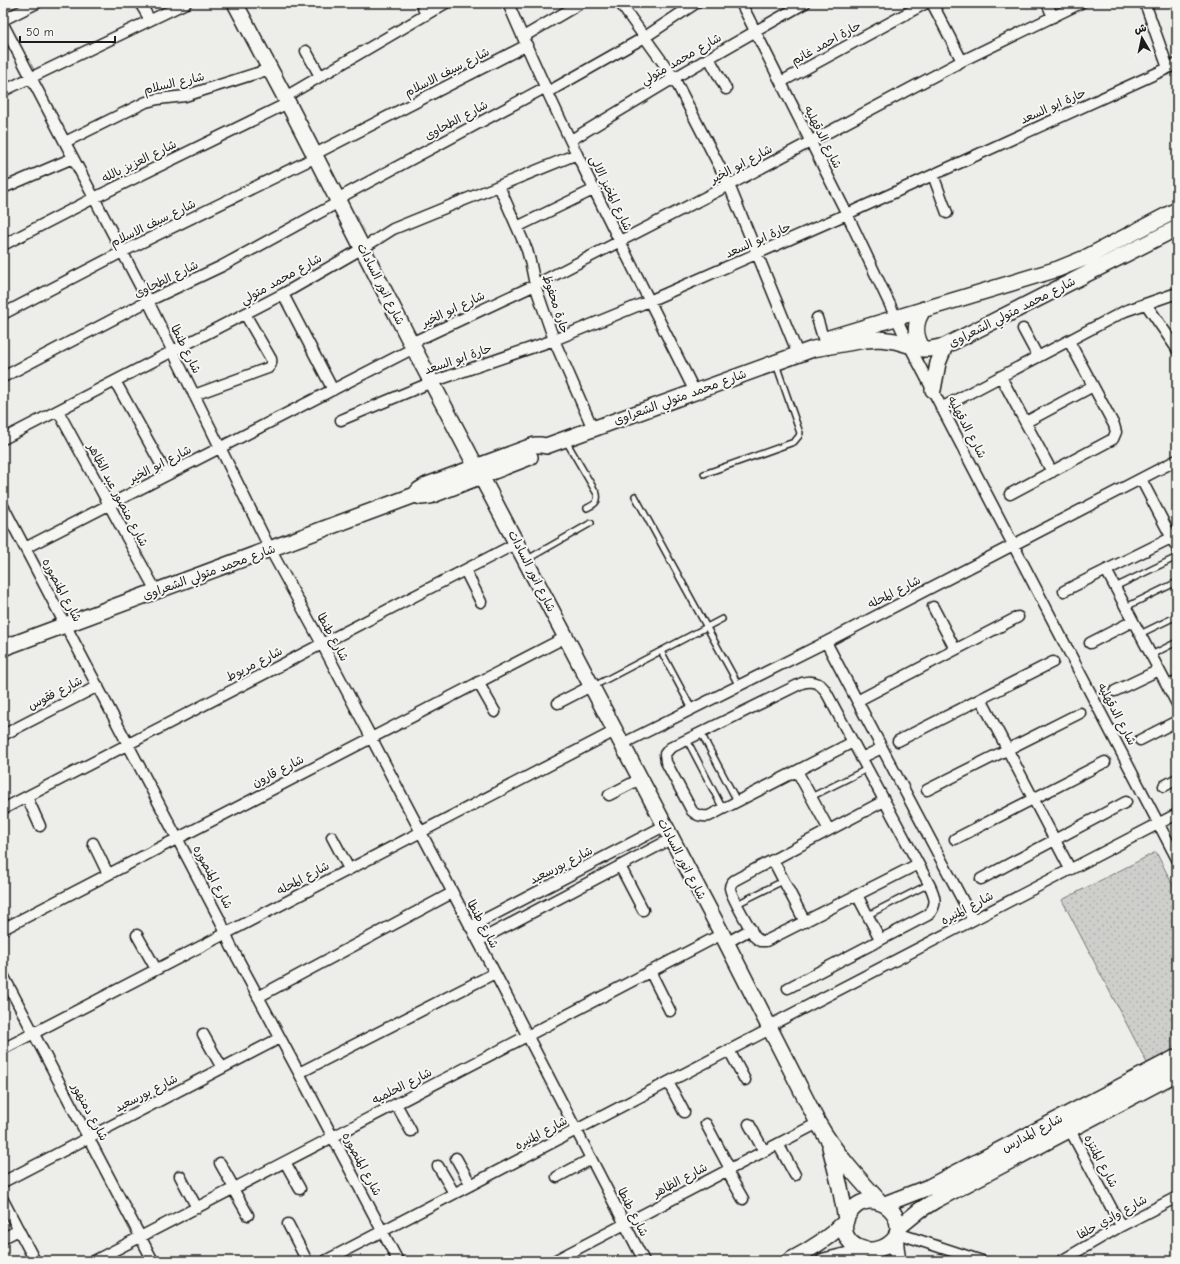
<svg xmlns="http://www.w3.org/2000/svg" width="1180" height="1264" viewBox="0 0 1180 1264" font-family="'Comic Neue','Playpen Sans Arabic',sans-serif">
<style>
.grass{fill:url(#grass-dots);stroke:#757574}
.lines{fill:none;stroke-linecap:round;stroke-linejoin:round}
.lane-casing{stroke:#1c1c1c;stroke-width:8}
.street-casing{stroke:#1c1c1c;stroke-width:13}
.secondary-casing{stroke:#1c1c1c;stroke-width:18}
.lane{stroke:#f6f6f2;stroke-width:5}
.street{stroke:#f6f6f2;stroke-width:10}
.secondary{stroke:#f6f6f2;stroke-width:15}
.labels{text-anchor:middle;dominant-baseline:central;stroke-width:4;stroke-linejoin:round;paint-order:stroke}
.street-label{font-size:12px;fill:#1c1c1c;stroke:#f6f6f2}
</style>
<defs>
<pattern id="grass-dots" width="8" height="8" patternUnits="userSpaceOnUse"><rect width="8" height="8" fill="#cececb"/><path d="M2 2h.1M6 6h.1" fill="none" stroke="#b0b0ae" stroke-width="1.8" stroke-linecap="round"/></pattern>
</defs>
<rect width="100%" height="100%" fill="#edede9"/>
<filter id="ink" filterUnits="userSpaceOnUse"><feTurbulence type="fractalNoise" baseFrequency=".025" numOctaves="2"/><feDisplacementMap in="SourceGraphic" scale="8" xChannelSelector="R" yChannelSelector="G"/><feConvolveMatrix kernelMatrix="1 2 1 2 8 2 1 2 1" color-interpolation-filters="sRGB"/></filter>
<g filter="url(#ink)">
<!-- grass -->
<path class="grass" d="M 1156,852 L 1177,893 L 1177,1048 L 1147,1063 L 1062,900 Z"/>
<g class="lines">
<!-- lane casing -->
<g class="lane-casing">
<path id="lane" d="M 566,441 L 597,494 C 599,503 593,505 587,508
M 704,474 L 794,442 L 799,436 L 800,433 L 776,364
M 635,496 L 739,686
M 526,560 L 591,523
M 1115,587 L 1177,557
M 1126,607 L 1177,582
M 1140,634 L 1177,616
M 661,651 L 692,709
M 1151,655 L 1177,642
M 1166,684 L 1177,679
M 594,686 L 722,619
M 701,733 L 737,801
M 687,740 L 723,809
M 811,797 L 867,769
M 737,904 L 783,881
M 868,915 L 929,884"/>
</g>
<!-- street casing -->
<g class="street-casing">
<path id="street" d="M 140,3 L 150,20
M 421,3 L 426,15
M 508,3 C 564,135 631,263 695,392
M 620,3 L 674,78 L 729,185 L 798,354
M 741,3 L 847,214 L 909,345 L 1177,859
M 932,3 L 962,61
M 1047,3 L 1053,17
M 1145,3 L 1168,68
M 3,20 L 37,3
M 3,24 L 148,301 L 270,549 L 322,644 L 495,973 L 644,1261
M 523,37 L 581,3
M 306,51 L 320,76
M 709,58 L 726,89
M 781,82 L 926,3
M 3,91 L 186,3
M 548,92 L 645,37 L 696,3
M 285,97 L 446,3
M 571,140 L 674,78 L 805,3
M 65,142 L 146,102 L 158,99 L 185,96 L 270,69
M 315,154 L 527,45
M 933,175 L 947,213
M 499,186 L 527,250 L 531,265 L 535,285 L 554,340 L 593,429
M 3,188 L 73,158
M 337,199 L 546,87
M 517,227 L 595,189
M 3,245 L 94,198 L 288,103
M 283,294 L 333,390
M 1146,304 L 1177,349
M 3,314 L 122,252 L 316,157
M 817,318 L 824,341
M 1023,329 L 1038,357
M 411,343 L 535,285 L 729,185 L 962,61 L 1081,3
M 3,377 L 148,301 L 222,266 L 339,202
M 1001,377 L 1052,472
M 115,381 L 167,475
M 194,395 L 268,368 C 271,365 272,363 271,359 L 245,314
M 941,408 L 1125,311 L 1177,293
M 58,411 L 156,591
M 341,420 L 432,382 L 554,340 L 649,301 L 847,214 L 1177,64
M 1026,422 L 1093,386
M 3,439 L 283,294 L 363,248 L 393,229 L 577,154
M 1141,479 L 1177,548
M 1010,494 L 1113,439 L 1116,432 L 1114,425 L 1069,341
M 3,506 L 221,922 L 231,946 L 299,1073 L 398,1261
M 25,548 L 414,348
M 465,570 L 481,602
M 1106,570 L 1177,704
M 1064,591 L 1177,535
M 933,607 L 955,649
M 826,642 L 973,920
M 1090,643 L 1133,621
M 478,682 L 495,712
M 1115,691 L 1159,670
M 981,699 L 1070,869
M 857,701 L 1018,617
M 558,703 L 591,686
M 3,735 L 98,686
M 1140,740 L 1177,721
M 898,741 L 1053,662
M 622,744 L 826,642 L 1177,460
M 861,758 L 882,748
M 797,771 L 829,830
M 1164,786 L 1177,779
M 927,790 L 1080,713
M 609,795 L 640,779
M 27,797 L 40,826
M 884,801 L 735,880 C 732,882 730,884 730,888 C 730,895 750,928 755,937 L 760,941 L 766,941 L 918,864
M 3,809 L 517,543
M 332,837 L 349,869
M 955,839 L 1105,762
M 93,843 L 108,874
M 773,860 L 805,922
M 620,866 L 643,910
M 981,879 L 1126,802
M 857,895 L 880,939
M 470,927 L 664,826
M 3,929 L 566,637
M 137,935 L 156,969
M 478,941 L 671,839
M 726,943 L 751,929
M 650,971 L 670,1011
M 3,975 L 153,1261
M 788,988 L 928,915 C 938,905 935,896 929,884 L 825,690 C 819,682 812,680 802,683 L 670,748 L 665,754 L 666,762 L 692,811 C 697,816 702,817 709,816 L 853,742
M 258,997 L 452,893
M 769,1026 L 1177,814
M 203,1034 L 222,1068
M 3,1049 C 207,943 411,838 615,731
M 729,1050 L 745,1080
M 299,1073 L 495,973
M 668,1082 L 684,1112
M 396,1104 L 411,1131
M 706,1124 L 730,1169
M 749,1124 L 764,1151
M 1070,1130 L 1121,1226
M 778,1144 L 795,1175
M 456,1158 L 471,1185
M 285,1162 L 300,1189
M 220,1163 L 234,1188
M 438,1166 L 454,1193
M 727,1171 L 743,1199
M 180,1176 L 197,1208
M 557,1177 L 591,1159
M 3,1182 L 280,1038
M 233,1189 L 248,1215
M 3,1200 L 35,1261
M 288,1224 L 307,1261
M 897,1233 L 982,1261
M 3,1238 L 19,1230
M 94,1261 L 527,1036 L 722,934
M 325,1261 L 770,1029
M 554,1261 L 818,1123
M 1061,1261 L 1121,1226 L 1177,1197"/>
</g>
<!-- secondary casing -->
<g class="secondary-casing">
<path id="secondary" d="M 235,3 L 288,103 L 411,343 L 722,934 L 818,1123 C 835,1153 858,1178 881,1203
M 829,338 L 1058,269 L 1085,258 L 1177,210
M 923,349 C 914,335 914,322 924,309
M 933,390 L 938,363 L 945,346
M 415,495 L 421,497 L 430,496 L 530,457
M 3,648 L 415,495 L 419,490 L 427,485 L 535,445 L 541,445 L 546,446 L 813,349 L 865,340 L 880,339 L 895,341 L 923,349 L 930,349 L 945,346 L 1177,228
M 830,1147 L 840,1187 L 846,1219
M 885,1204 L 929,1187 L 1177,1057
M 898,1228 L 920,1210 L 936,1200 L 1177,1073
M 896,1237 C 876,1264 832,1245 848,1215 C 853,1207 861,1201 870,1201 C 885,1201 898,1212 898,1228 C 898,1231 896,1234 896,1237 C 895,1244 897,1254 898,1261
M 789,1261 C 810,1250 829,1238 846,1221
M 824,1261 L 861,1252"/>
</g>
<!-- lane -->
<use href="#lane" class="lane"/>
<!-- street -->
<use href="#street" class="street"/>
<!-- secondary -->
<use href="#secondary" class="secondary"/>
</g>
</g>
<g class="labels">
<!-- street labels -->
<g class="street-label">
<text transform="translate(826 43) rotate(-29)">حارة احمد غانم</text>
<text transform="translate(681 59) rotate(-30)">شارع محمد متولي</text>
<text transform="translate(447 72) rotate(-27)">شارع سيف الاسلام</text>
<text transform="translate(174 83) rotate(-13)">شارع السلام</text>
<text transform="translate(1053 106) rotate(-24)">حارة ابو السعد</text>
<text transform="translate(456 120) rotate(-28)">شارع الطحاوى</text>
<text transform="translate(823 137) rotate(63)">شارع الدقهليه</text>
<text transform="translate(139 161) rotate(-26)">شارع العزيز بالله</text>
<text transform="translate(741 164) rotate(-28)">شارع ابو الخير</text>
<text transform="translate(611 193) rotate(64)">شارع المخبز الالى</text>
<text transform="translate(153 223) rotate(-26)">شارع سيف الاسلام</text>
<text transform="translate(758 240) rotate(-24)">حارة ابو السعد</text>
<text transform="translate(166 279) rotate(-26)">شارع الطحاوى</text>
<text transform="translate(281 279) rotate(-29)">شارع محمد متولي</text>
<text transform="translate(381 284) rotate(63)">شارع انور السادات</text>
<text transform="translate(556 304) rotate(72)">حارة محفوظ</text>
<text transform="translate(453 309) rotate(-25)">شارع ابو الخير</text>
<text transform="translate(1012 312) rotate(-27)">شارع محمد متولي الشعراوى</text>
<text transform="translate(186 349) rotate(64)">شارع طنطا</text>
<text transform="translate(458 359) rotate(-19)">حارة ابو السعد</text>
<text transform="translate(680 397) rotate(-20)">شارع محمد متولي الشعراوى</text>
<text transform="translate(967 427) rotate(62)">شارع الدقهليه</text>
<text transform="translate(160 464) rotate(-27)">شارع ابو الخير</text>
<text transform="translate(118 495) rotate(62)">شارع منصور عبد الظاهر</text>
<text transform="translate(532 571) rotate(63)">شارع انور السادات</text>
<text transform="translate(209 572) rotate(-20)">شارع محمد متولي الشعراوى</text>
<text transform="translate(62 590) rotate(62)">شارع المنصوره</text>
<text transform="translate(894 592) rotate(-27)">شارع المحله</text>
<text transform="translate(333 637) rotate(62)">شارع طنطا</text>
<text transform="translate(254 664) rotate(-27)">شارع مريوط</text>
<text transform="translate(55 693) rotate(-27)">شارع فقوس</text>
<text transform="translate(1117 714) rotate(62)">شارع الدقهليه</text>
<text transform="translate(278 771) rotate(-27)">شارع قارون</text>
<text transform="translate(682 859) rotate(62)">شارع انور السادات</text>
<text transform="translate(561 865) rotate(-27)">شارع بورسعيد</text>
<text transform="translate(213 877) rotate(62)">شارع المنصوره</text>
<text transform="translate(303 878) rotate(-28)">شارع المحله</text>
<text transform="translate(967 908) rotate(-28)">شارع المنيره</text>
<text transform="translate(483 924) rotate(62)">شارع طنطا</text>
<text transform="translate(402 1086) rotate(-27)">شارع الحلميه</text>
<text transform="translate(146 1093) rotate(-27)">شارع بورسعيد</text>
<text transform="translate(90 1112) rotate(62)">شارع دمنهور</text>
<text transform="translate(541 1133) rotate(-28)">شارع المنيره</text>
<text transform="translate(1032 1133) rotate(-28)">شارع المدارس</text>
<text transform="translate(1101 1161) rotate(62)">شارع المنتزه</text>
<text transform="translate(362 1164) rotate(62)">شارع المنصوره</text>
<text transform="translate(680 1180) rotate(-28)">شارع الظاهر</text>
<text transform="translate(633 1212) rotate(63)">شارع طنطا</text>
<text transform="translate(1112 1217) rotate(-29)">شارع وادي حلفا</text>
</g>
</g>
<!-- margin -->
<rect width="1180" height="1264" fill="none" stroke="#f6f6f2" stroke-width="16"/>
<rect x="8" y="8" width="1164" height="1248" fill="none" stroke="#1c1c1c" stroke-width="1.5" filter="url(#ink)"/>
<!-- north arrow -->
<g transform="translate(1142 38) rotate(351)" stroke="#f6f6f2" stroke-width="3" paint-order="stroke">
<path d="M0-3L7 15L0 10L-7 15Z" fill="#1c1c1c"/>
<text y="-6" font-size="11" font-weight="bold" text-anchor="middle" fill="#1c1c1c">ش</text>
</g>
<!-- scale -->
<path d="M20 36v6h95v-6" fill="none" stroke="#1c1c1c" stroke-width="2"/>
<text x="26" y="36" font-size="12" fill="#1c1c1c" stroke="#f6f6f2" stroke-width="3" paint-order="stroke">50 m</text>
</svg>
